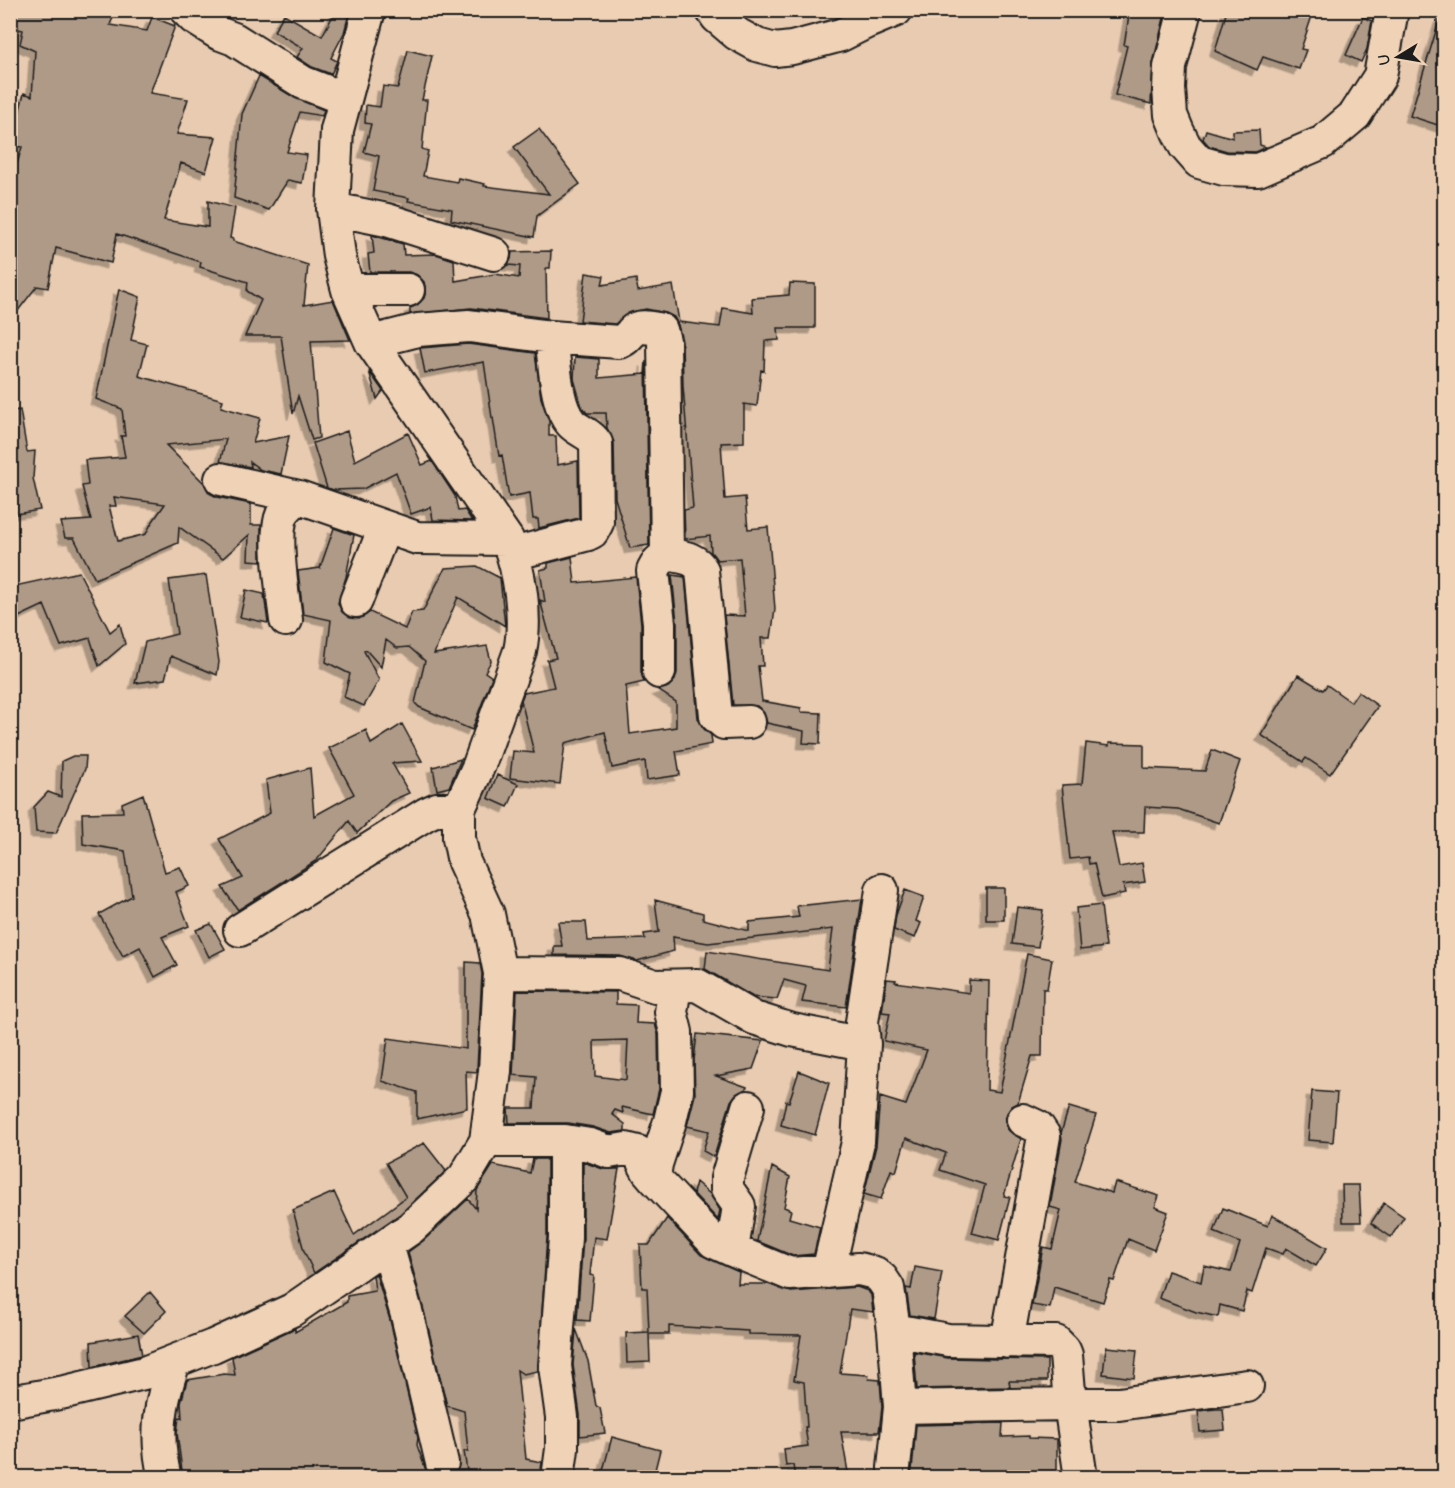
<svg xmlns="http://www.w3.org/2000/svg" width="1455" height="1488" viewBox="0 0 1455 1488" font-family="'Comic Neue',sans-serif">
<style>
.building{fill:#af9a87;stroke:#1c1c1c;stroke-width:1.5;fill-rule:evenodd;filter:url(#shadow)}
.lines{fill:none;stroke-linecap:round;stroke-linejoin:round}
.minor-casing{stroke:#1c1c1c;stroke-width:36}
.minor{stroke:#f0d2b6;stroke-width:32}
</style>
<defs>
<filter id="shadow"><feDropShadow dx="-5.5" dy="5.5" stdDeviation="0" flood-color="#0004"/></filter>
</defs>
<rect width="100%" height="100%" fill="#e8cbb0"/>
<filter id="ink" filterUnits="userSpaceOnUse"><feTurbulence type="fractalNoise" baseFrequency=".0167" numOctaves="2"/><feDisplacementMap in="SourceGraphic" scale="12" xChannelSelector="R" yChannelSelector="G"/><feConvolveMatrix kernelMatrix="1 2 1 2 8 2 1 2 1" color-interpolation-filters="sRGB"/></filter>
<g filter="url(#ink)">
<!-- building -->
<path class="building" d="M 10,10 L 116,10 L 110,25 L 147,31 L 152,17 L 175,26 L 150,93 L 188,99 L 177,134 L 216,137 L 206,172 L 181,163 L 164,220 L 208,227 L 208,201 L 235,208 L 230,238 L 233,239 L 233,241 L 308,265 L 304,305 L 333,300 L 350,340 L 311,341 L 319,438 L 312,440 L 298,396 L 293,414 L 281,336 L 245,336 L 261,300 L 247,291 L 248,282 L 200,267 L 201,262 L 117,234 L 111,263 L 56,248 L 48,288 L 37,286 L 10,321 L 10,299 L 17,264 L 10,264 L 10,188 L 22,147 L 11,146 L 24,93 L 32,96 L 35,51 L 20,44 L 23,30 L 10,27 Z
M 336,10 L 350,10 L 344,33 L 331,58 L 337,61 L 331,74 L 312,67 L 297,57 L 303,48 L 274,31 L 284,14 L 322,36 Z
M 1130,10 L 1166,10 L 1153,63 L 1151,104 L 1115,95 L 1127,46 L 1124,45 Z
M 1227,10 L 1314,10 L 1301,49 L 1306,50 L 1299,69 L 1263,57 L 1257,70 L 1215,51 Z
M 1363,17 L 1372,21 L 1367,49 L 1361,62 L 1346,55 Z
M 1440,18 L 1444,19 L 1444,127 L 1410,116 Z
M 408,50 L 432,56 L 422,100 L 427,100 L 422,149 L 428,151 L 423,176 L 457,182 L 458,178 L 485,184 L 484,186 L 549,194 L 514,147 L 539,129 L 580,184 L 537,216 L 534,237 L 451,220 L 452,209 L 408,201 L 409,198 L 373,191 L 379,156 L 364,152 L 371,124 L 365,123 L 366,105 L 380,107 L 383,86 L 398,88 Z
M 259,76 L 295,98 L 324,110 L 322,116 L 300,112 L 287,152 L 307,155 L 302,183 L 288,180 L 269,210 L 234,198 L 242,114 Z
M 1206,130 L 1233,138 L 1233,131 L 1259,130 L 1260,145 L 1266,147 L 1255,152 L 1227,151 L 1209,146 L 1203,139 Z
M 372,235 L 403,244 L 404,255 L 436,254 L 454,260 L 455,281 L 495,274 L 519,278 L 520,266 L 508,265 L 511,259 L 512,252 L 551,251 L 550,268 L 546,268 L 547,318 L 471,308 L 410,314 L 410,308 L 417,305 L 424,298 L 426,291 L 424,282 L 417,275 L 409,272 L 370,272 L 368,254 L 374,253 Z
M 586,273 L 604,276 L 602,285 L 636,279 L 638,291 L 673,285 L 679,322 L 720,327 L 723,308 L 753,313 L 752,298 L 789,295 L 790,283 L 815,284 L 815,328 L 778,328 L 779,340 L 765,341 L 764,371 L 761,370 L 757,406 L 744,404 L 744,442 L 721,443 L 725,499 L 745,497 L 748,529 L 768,527 L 775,609 L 771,638 L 761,638 L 763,666 L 758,666 L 762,701 L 801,708 L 801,712 L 821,713 L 820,744 L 803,743 L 804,731 L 767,723 L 764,713 L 757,706 L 733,705 L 724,615 L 745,616 L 740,558 L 717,560 L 711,552 L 710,536 L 685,539 L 684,510 L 693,508 L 683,386 L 682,341 L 678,325 L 674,317 L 666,313 L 646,309 L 629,313 L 615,324 L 580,321 Z
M 119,289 L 140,297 L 131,340 L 147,344 L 139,376 L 223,400 L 221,407 L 260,418 L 253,443 L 289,436 L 281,474 L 261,470 L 250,462 L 251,467 L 220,462 L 226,439 L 166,445 L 204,483 L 209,493 L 217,497 L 251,504 L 251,525 L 261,525 L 261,561 L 248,560 L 249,535 L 223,558 L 179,527 L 178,543 L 95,579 L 74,538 L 65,538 L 61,522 L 91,520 L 82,486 L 88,485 L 85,460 L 125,457 L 121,436 L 125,436 L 122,409 L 96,399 ZM 114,497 L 165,504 L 151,524 L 146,534 L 118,541 L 109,506 L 116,506 Z
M 468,344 L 535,353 L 541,398 L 549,421 L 549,436 L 556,436 L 557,465 L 578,461 L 579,518 L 539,528 L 538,519 L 533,519 L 530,493 L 509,497 L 502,455 L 499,456 L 493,418 L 492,418 L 484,362 L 425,373 L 420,348 Z
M 575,357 L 599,359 L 599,378 L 645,374 L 646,361 L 649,545 L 630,548 L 615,498 L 614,442 L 607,428 L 606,413 L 587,413 L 582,407 L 574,379 Z
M 369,371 L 383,391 L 377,399 Z
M 20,410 L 27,452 L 35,451 L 33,478 L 40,510 L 10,515 L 10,411 Z
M 347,431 L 355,461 L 408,433 L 422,465 L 432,461 L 455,496 L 458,511 L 465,510 L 472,521 L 433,520 L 431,507 L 411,514 L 396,472 L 363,489 L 334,490 L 327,488 L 313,443 Z
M 334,528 L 354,535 L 346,577 L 338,603 L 342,612 L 350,618 L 359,619 L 370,612 L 405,629 L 412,612 L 423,611 L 445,568 L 477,566 L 500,578 L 505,626 L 458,597 L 434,654 L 487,646 L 491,661 L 485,672 L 492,677 L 472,730 L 419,707 L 415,703 L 425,661 L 409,647 L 397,648 L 386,640 L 381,667 L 366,650 L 364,651 L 379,680 L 364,706 L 344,697 L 350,674 L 326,662 L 331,620 L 303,614 L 298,571 L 320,568 Z
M 572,557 L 575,583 L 636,577 L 641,624 L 641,672 L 644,682 L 626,686 L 630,734 L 676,727 L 676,702 L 658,690 L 668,687 L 675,680 L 677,673 L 677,623 L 672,575 L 685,577 L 698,718 L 704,729 L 711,735 L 712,744 L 676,751 L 680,775 L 647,780 L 645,761 L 612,768 L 605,732 L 565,743 L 560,784 L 510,778 L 513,751 L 534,753 L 521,700 L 524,693 L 554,687 L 547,660 L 556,658 L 540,600 L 545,602 L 540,570 L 548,568 L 548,563 Z
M 79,572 L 110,632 L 120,624 L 125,644 L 99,666 L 90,638 L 61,646 L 44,605 L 10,621 L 10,587 Z
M 206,575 L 219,662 L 217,675 L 171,656 L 165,679 L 135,683 L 145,642 L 177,634 L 169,580 Z
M 246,590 L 264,594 L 268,623 L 240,617 Z
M 1298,675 L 1323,690 L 1327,685 L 1351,702 L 1358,692 L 1378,706 L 1330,774 L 1306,758 L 1303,762 L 1261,735 Z
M 402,724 L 422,761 L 392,763 L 409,793 L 391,801 L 357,833 L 349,821 L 317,860 L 238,910 L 222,887 L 243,878 L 219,839 L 270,813 L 266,780 L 310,768 L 314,816 L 354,794 L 329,748 L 366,730 L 371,744 Z
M 1086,743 L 1109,746 L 1109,743 L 1144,744 L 1144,768 L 1205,771 L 1212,750 L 1240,761 L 1219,823 L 1178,809 L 1145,807 L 1144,832 L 1112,832 L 1119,867 L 1142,863 L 1145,882 L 1123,885 L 1125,893 L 1102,898 L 1094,863 L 1089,864 L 1088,857 L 1070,859 L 1062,785 L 1082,784 Z
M 73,756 L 86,756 L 85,769 L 56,833 L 36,832 L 34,807 L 48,792 L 61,797 L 62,761 Z
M 461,759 L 449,787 L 437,790 L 433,767 Z
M 497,775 L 518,784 L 508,807 L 488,798 Z
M 143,794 L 165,872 L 180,867 L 189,886 L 176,892 L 189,926 L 162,937 L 177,965 L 155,977 L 140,947 L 123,956 L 99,914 L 132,896 L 125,851 L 83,844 L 82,813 L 123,812 L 122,803 Z
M 986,888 L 1004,888 L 1004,920 L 986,920 Z
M 905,890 L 924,897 L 916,921 L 921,923 L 915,938 L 894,930 L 896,915 Z
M 862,899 L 846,1007 L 802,1002 L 806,986 L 784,980 L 777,999 L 753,997 L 705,969 L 707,951 L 828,970 L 833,929 L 708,943 L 673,937 L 674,951 L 637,961 L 620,956 L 554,955 L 554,946 L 562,946 L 558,922 L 586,922 L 588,941 L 645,939 L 644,934 L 659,932 L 655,900 L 703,913 L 703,919 L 749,931 L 749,922 L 799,917 L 797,906 Z
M 1101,905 L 1106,947 L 1080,950 L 1076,908 Z
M 1017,907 L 1043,910 L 1038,947 L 1012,944 Z
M 211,924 L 225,949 L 209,957 L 196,930 Z
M 1027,954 L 1052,959 L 1047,989 L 1043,989 L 1042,1056 L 1032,1056 L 1018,1103 L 1012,1106 L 1007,1113 L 1005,1121 L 1008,1130 L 1021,1139 L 1004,1196 L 1010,1197 L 999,1240 L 972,1233 L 985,1185 L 940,1170 L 946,1153 L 906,1138 L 896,1172 L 891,1170 L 881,1199 L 864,1194 L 876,1146 L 880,1097 L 906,1105 L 927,1050 L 884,1041 L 890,1013 L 882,1012 L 887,979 L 896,980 L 895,982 L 969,993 L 969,980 L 989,981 L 987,1090 L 1000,1092 Z
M 466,962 L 480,963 L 482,974 L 477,1069 L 477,1072 L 466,1071 L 467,1108 L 417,1119 L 417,1092 L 382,1081 L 388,1038 L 466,1049 Z
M 517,991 L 616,992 L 616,1004 L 637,1005 L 636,1023 L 655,1024 L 658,1034 L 659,1089 L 653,1114 L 622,1107 L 623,1113 L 615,1110 L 612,1114 L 625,1124 L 625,1131 L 611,1133 L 593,1127 L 568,1123 L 509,1123 L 508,1108 L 534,1108 L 536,1077 L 513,1075 ZM 628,1040 L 626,1080 L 595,1076 L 594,1041 Z
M 697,1034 L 763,1041 L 753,1069 L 716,1076 L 747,1087 L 746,1089 L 736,1094 L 731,1101 L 714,1157 L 703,1151 L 709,1131 L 687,1126 L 695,1095 L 694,1060 Z
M 799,1071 L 829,1083 L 815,1135 L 781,1125 L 786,1101 L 789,1102 Z
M 1312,1091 L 1337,1093 L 1333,1142 L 1308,1140 Z
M 1069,1107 L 1096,1115 L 1075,1182 L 1112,1193 L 1115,1182 L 1159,1196 L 1155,1207 L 1168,1212 L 1154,1250 L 1128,1239 L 1114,1281 L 1110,1280 L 1103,1302 L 1054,1287 L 1050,1308 L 1032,1305 L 1043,1247 L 1052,1249 L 1061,1210 L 1050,1207 L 1062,1139 L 1061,1133 Z
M 424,1143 L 446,1171 L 400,1214 L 314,1273 L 304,1251 L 293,1210 L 334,1192 L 354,1235 L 406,1197 L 386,1163 Z
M 533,1159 L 547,1159 L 547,1237 L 538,1371 L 523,1374 L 517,1370 L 526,1459 L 542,1462 L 540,1478 L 468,1478 L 464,1451 L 468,1451 L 464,1411 L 447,1406 L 424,1311 L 408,1252 L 423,1241 L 468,1199 L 476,1209 L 477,1190 L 493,1165 L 530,1173 Z
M 583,1162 L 603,1169 L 619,1169 L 607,1239 L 594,1237 L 590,1275 L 594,1276 L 590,1321 L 577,1320 L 583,1238 Z
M 772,1167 L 790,1177 L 784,1207 L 791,1210 L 789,1218 L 820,1227 L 814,1254 L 793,1256 L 757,1241 Z
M 696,1182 L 710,1194 L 720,1210 L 718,1220 L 693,1193 Z
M 1342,1185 L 1359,1185 L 1361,1222 L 1343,1222 Z
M 1384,1203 L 1404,1217 L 1391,1237 L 1371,1223 Z
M 1223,1208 L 1268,1226 L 1272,1215 L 1327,1248 L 1316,1266 L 1286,1248 L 1283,1254 L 1266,1248 L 1252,1293 L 1247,1291 L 1242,1311 L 1220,1305 L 1218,1317 L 1196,1312 L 1159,1298 L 1168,1271 L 1201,1282 L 1204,1266 L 1231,1272 L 1240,1243 L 1214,1232 Z
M 667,1218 L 701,1255 L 739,1272 L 738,1284 L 768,1284 L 791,1292 L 857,1287 L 868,1291 L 871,1295 L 873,1312 L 850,1309 L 840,1373 L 868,1375 L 869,1379 L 880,1380 L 882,1407 L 879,1432 L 841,1432 L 849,1478 L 795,1478 L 793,1465 L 786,1466 L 784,1449 L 808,1446 L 805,1427 L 807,1427 L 804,1382 L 794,1380 L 801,1335 L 748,1334 L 748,1331 L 669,1326 L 669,1334 L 649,1334 L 650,1362 L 627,1363 L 626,1333 L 649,1332 L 647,1288 L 642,1288 L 640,1245 L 649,1245 Z
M 915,1267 L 942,1272 L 934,1319 L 910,1315 L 906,1288 L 911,1289 Z
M 376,1274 L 390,1320 L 418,1438 L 417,1445 L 425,1468 L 430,1476 L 382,1474 L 382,1478 L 183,1478 L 177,1433 L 179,1417 L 182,1418 L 181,1403 L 187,1380 L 224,1374 L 235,1375 L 232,1357 L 295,1328 L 295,1332 L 347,1302 L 347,1296 L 375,1291 L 373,1276 Z
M 150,1292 L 166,1311 L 144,1333 L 125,1316 Z
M 576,1329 L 588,1361 L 596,1406 L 600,1408 L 605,1433 L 580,1436 L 580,1415 L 573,1365 Z
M 138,1334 L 142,1355 L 92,1367 L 91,1342 Z
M 1106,1347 L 1137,1350 L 1134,1378 L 1103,1374 Z
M 914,1352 L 948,1358 L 1047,1360 L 1047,1381 L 1009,1381 L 1010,1387 L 917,1389 Z
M 1216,1409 L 1223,1409 L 1225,1430 L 1200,1432 L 1198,1411 Z
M 1003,1423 L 1002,1437 L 1029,1436 L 1029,1438 L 1057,1439 L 1057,1473 L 1043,1472 L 1044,1478 L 909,1478 L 912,1470 L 916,1425 Z
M 612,1437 L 660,1450 L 653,1478 L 601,1478 Z"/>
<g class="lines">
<!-- minor casing -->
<g class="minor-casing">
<path id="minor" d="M 186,10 L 194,18 L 218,33 L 234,39 L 304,83 L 345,99
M 712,10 L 717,17 L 737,34 L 757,45 L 775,50 L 792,48 L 841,35 L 867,22 L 896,10
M 1185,10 L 1170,67 L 1169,89 L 1171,115 L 1178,132 L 1185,146 L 1199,162 L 1224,169 L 1258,170 L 1323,142 L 1355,115 L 1380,76 L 1392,10
M 333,209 L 387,220 L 494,254
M 348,290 L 408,290
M 371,342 L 418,330 L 469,326 L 551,337 L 619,342 C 626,340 626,338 631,333 C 637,324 652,328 661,330 L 664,341 L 667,554
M 221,479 L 299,497 L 417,538 L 507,539
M 513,554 L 588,534 L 592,532 L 597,523 L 596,443 C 590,433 578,431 571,423 C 555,405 555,361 551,337
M 356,601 L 385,527
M 286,620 C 283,596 273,535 282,515 C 285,508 293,502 299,497
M 659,672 L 659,623 L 653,571 L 658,562 L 667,554 C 681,557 695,557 702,570 L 716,716 L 724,723 L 749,722
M 240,930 L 426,814 L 437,809 L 459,809
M 500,973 L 620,974 L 655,986 L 697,985 L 754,1018 L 792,1030 L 864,1044
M 486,1141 L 565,1141 L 590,1145 L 609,1152 L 626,1149 L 638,1152 L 648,1171 L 654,1178 L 714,1242 L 732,1250 L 790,1274 L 859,1269 L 875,1273 L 882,1279 L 888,1288 L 894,1330 L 948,1340 L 1056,1342 L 1064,1350 L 1066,1355 L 1070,1404 L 1119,1404 L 1247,1386
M 654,1178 L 656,1164 L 670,1121 L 677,1091 L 676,1032 L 671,1012 L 675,986
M 387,1245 L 407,1315 L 442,1463
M 732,1250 L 739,1206 L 727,1189 L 727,1178 L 748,1107
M 828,1272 L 858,1142 L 864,1044 L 862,1022 L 882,890
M 894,1330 L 900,1407 L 894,1468
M 1007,1342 L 1044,1136 L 1038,1127 L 1023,1120
M 10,1402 L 65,1392 L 144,1373 L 213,1346 L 292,1310 L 411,1228 L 464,1178 L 486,1141 L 495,1071 L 500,973 L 488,914 L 464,862 L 459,838 L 459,809 L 479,765 L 520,651 C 527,618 520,570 507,539 L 371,342 L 348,290 L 339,256 L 333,209 L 337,130 L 369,10
M 900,1407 L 1070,1404 L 1081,1478
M 165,1478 C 154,1435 160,1403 174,1362
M 558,1478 L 562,1449 L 562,1417 L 555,1366 L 565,1238 L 565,1141"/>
</g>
<!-- minor -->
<use href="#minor" class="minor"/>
</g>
</g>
<!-- margin -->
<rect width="1455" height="1488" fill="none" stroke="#f0d2b6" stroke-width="36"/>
<rect x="18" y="18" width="1419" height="1452" fill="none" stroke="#1c1c1c" stroke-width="2" filter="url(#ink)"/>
<!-- north arrow -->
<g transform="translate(1398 57) rotate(259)" stroke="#f0d2b6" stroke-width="4.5" paint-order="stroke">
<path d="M0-4.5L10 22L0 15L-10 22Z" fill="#1c1c1c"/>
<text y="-9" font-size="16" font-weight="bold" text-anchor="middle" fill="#1c1c1c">U</text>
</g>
</svg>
